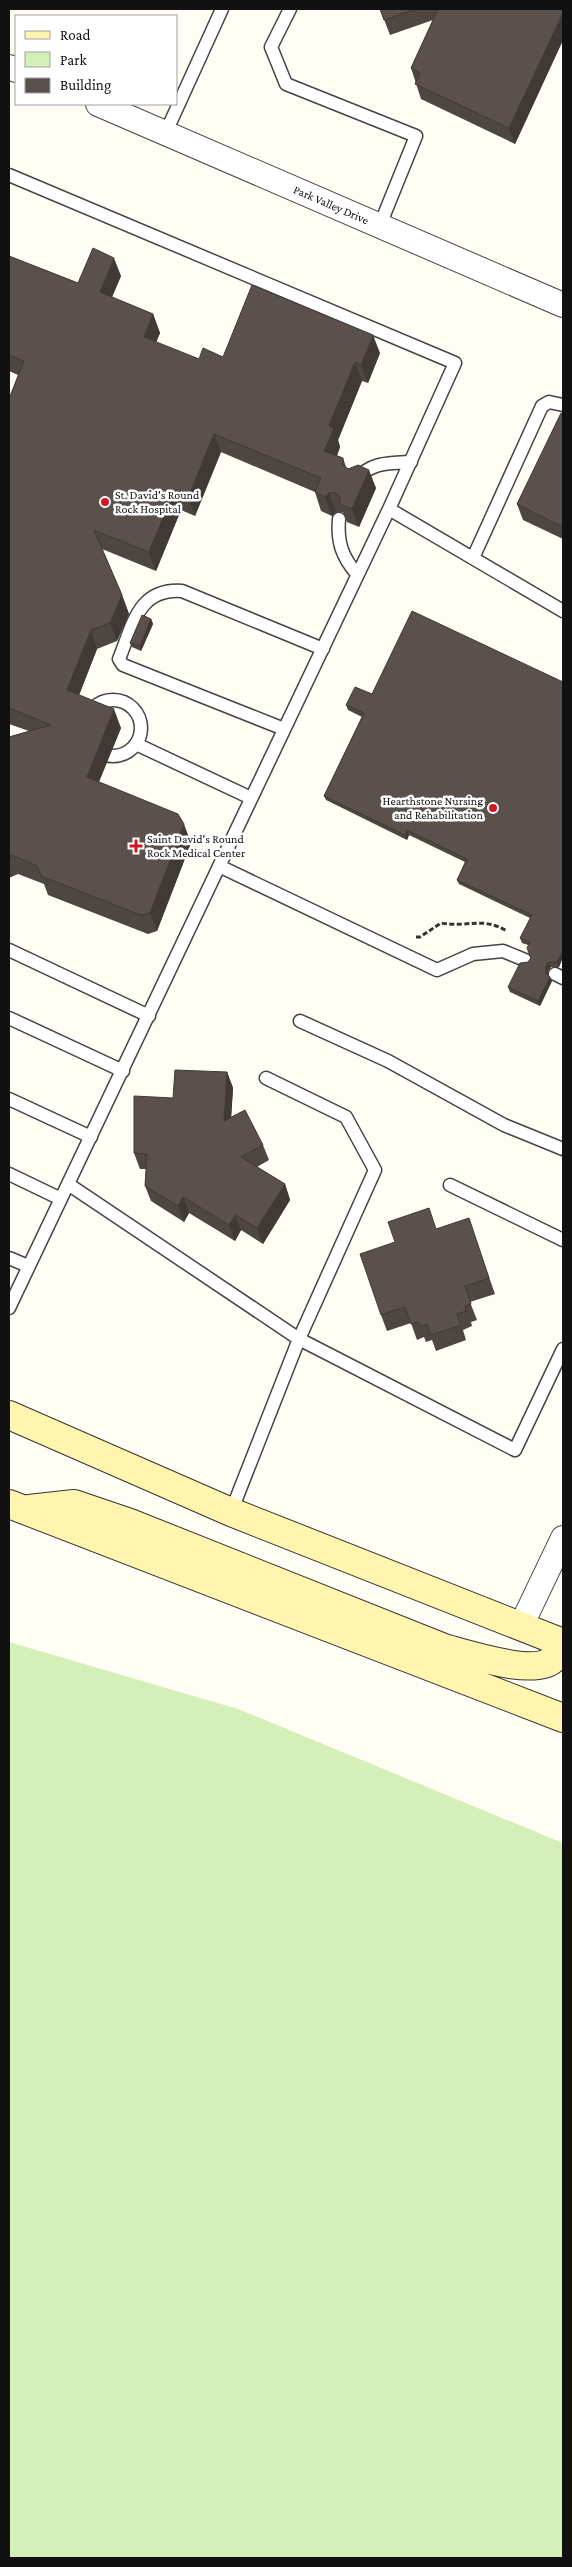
<svg xmlns="http://www.w3.org/2000/svg" width="572" height="2567" viewBox="0 0 572 2567" font-family="'Crimson Pro',serif">
<style>
.green{fill:#d5efb9}
.lines{fill:none;stroke-linecap:round;stroke-linejoin:round}
.lane-casing{stroke:#444;stroke-width:15}
.street-casing{stroke:#444;stroke-width:26}
.secondary-casing{stroke:#333;stroke-width:30}
.path{stroke:#333;stroke-width:3;stroke-dasharray:5 2.5;stroke-linecap:butt}
.lane{stroke:#fff;stroke-width:12}
.street{stroke:#fff;stroke-width:24}
.secondary{stroke:#fff5af;stroke-width:28}
.wall{fill:#4e4641}
.shaded-wall{fill:#403935}
.building{fill:#5b514c;stroke:#403935}
.poi-dot{fill:#d01924;stroke:#fff;stroke-width:2}
.labels{text-anchor:middle;dominant-baseline:central;stroke-width:5;stroke-linejoin:round;paint-order:stroke}
.street-label{font-size:12px;fill:#111;stroke:#fff}
.poi-label{font-size:12px;fill:#111;stroke:#fff;text-anchor:start}
</style>
<rect width="100%" height="100%" fill="#fffdf4"/>
<!-- green -->
<path class="green" d="M 9,1642 L 238,1709 L 563,1843 L 563,2558 L 9,2558 Z"/>
<g class="lines">
<!-- lane casing -->
<g class="lane-casing">
<path id="lane" d="M 290,9 L 271,47 L 286,84 L 416,136 L 380,225
M 166,132 L 222,9
M 9,175 L 455,363 L 389,509 L 9,1308
M 357,480 C 369,462 391,463 411,462
M 389,509 L 563,611
M 339,519 C 337,542 342,557 357,574
M 473,558 L 542,406 L 549,402 L 563,405
M85 728a28 28 0 1 1 56 0a28 28 0 1 1-56 0Z
M 284,729 L 123,665 L 119,659 C 133,625 138,588 182,591 L 323,649
M 136,744 L 251,798
M 219,866 L 437,970 L 473,954 L 503,951 L 525,960
M 9,950 L 149,1016
M 555,974 L 563,978
M 9,1018 L 123,1071
M 300,1021 L 388,1061 L 504,1125 L 563,1149
M 9,1099 L 91,1137
M 9,1174 L 61,1199
M 68,1184 L 299,1339 L 375,1170 L 346,1117 L 266,1078
M 450,1185 L 563,1240
M 9,1258 L 28,1266
M 231,1512 L 299,1339 L 515,1450 L 563,1349"/>
</g>
<!-- street casing -->
<g class="street-casing">
<g id="street">
<path d="M 9,67 L 16,70"/>
<path id="s1" d="M 98,104 L 563,305"/>
<path d="M 521,1626 L 563,1538"/>
</g>
</g>
<!-- secondary casing -->
<g class="secondary-casing">
<path id="secondary" d="M 9,1415 L 231,1512 L 563,1643
M 9,1504 L 563,1718
M 29,1509 L 74,1504 L 130,1523 L 444,1648 C 466,1654 534,1676 552,1660 C 557,1656 560,1648 562,1643"/>
</g>
<!-- path -->
<path class="path" d="M 416,937 L 420,937 L 441,923 C 468,928 481,916 507,931"/>
<!-- lane -->
<use href="#lane" class="lane"/>
<!-- street -->
<use href="#street" class="street"/>
<!-- secondary -->
<use href="#secondary" class="secondary"/>
</g>
<!-- wall -->
<path class="wall" d="M 380,9 L 563,9 L 563,40 L 515,144 L 421,99 L 411,68 L 433,20 L 390,35 Z
M 9,256 L 78,283 L 121,276 L 112,297 L 153,314 L 160,333 L 156,342 L 199,359 L 223,357 L 380,353 L 368,383 L 362,381 L 338,440 L 340,447 L 337,456 L 343,458 L 346,467 L 376,488 L 359,527 L 347,522 L 343,512 L 336,512 L 332,516 L 321,511 L 315,492 L 221,452 L 195,516 L 181,510 L 156,571 L 102,549 L 122,595 L 129,614 L 117,641 L 97,649 L 79,695 L 121,728 L 99,782 L 191,843 L 157,931 L 148,934 L 48,895 L 44,884 L 18,874 L 9,878 L 9,737 L 29,731 L 9,724 L 9,399 L 18,375 L 9,371 Z
M 563,414 L 563,539 L 523,520 L 517,504 Z
M 151,619 L 153,624 L 141,651 L 132,647 L 130,643 Z
M 563,682 L 563,957 L 559,967 L 551,967 L 548,971 L 548,975 L 550,977 L 552,981 L 540,1006 L 510,992 L 508,987 L 531,958 L 528,945 L 522,943 L 520,938 L 530,918 L 459,884 L 457,880 L 465,862 L 409,835 L 407,840 L 326,800 L 324,796 L 362,717 L 348,710 L 346,705 L 372,694 Z
M 227,1072 L 233,1088 L 231,1117 L 263,1145 L 269,1160 L 257,1167 L 285,1184 L 290,1200 L 263,1244 L 241,1230 L 235,1241 L 189,1213 L 184,1222 L 151,1201 L 145,1186 L 146,1169 L 140,1169 L 134,1153 L 173,1098 Z
M 436,1229 L 474,1234 L 495,1294 L 470,1302 L 477,1320 L 471,1322 L 472,1326 L 463,1330 L 466,1340 L 436,1351 L 432,1340 L 426,1342 L 424,1337 L 417,1340 L 411,1323 L 387,1331 L 381,1315 Z"/>
<!-- shaded-wall -->
<path class="shaded-wall" d="M 563,13 L 563,40 L 515,144 L 509,128 Z
M 114,258 L 121,276 L 106,311 L 100,292 Z
M 153,314 L 160,333 L 151,355 L 144,337 Z
M 373,335 L 380,353 L 368,383 L 361,365 Z
M 355,362 L 362,381 L 338,440 L 340,447 L 331,469 L 324,451 L 329,426 Z
M 214,434 L 221,452 L 195,516 L 188,498 Z
M 369,470 L 376,488 L 359,527 L 352,509 Z
M 174,492 L 181,510 L 156,571 L 149,552 Z
M 329,493 L 336,512 L 332,516 L 325,497 Z
M 122,595 L 129,614 L 117,641 L 110,623 Z
M 151,619 L 153,624 L 141,651 L 140,646 Z
M 91,630 L 97,649 L 74,708 L 67,690 Z
M 114,709 L 121,728 L 93,796 L 87,777 Z
M 184,824 L 191,843 L 157,931 L 150,913 Z
M 407,830 L 409,835 L 407,840 L 405,835 Z
M 562,952 L 563,957 L 559,967 L 557,962 Z
M 549,962 L 551,967 L 548,971 L 548,978 L 546,973 L 546,966 Z
M 550,977 L 552,981 L 540,1006 L 538,1001 Z
M 227,1072 L 233,1088 L 230,1136 L 224,1121 Z
M 285,1184 L 290,1200 L 263,1244 L 257,1228 Z
M 183,1197 L 189,1213 L 184,1222 L 178,1206 Z
M 235,1215 L 241,1230 L 235,1241 L 229,1225 Z"/>
<!-- building -->
<path class="building" d="M 380,9 L 416,9 L 384,20 Z
M 438,9 L 563,9 L 563,13 L 509,128 L 415,84 L 420,73 L 411,68 Z
M 93,248 L 114,258 L 100,292 L 153,314 L 144,337 L 199,359 L 203,348 L 223,357 L 252,285 L 373,335 L 361,365 L 355,362 L 329,426 L 334,428 L 324,451 L 343,458 L 343,465 L 348,469 L 358,465 L 369,470 L 352,509 L 340,504 L 340,497 L 336,493 L 329,493 L 325,497 L 315,492 L 321,478 L 214,434 L 188,498 L 174,492 L 149,552 L 94,530 L 122,595 L 110,623 L 91,630 L 67,690 L 114,709 L 87,777 L 178,814 L 184,824 L 150,913 L 141,915 L 41,876 L 37,866 L 12,855 L 9,857 L 9,737 L 51,725 L 9,708 L 9,399 L 24,361 L 9,355 L 9,256 L 78,283 Z
M 561,413 L 563,414 L 563,527 L 517,504 Z
M 412,611 L 563,682 L 563,953 L 562,952 L 557,962 L 549,962 L 546,966 L 546,973 L 550,977 L 538,1001 L 508,987 L 520,963 L 528,962 L 531,958 L 527,948 L 530,942 L 520,938 L 532,915 L 457,880 L 467,859 L 407,830 L 405,835 L 324,796 L 364,713 L 346,705 L 355,687 L 372,694 Z
M 142,615 L 151,619 L 140,646 L 130,643 Z
M 175,1070 L 227,1072 L 224,1121 L 245,1110 L 263,1145 L 241,1157 L 285,1184 L 257,1228 L 235,1215 L 229,1225 L 183,1197 L 178,1206 L 145,1186 L 147,1154 L 134,1153 L 134,1096 L 173,1098 Z
M 429,1208 L 436,1229 L 469,1218 L 489,1278 L 465,1286 L 471,1304 L 465,1306 L 466,1311 L 457,1314 L 461,1325 L 431,1335 L 427,1324 L 420,1326 L 418,1322 L 411,1324 L 405,1307 L 381,1315 L 360,1254 L 395,1242 L 388,1222 Z"/>
<!-- markers -->
<g class="poi-dot">
<circle cx="105" cy="502" r="5"/>
<circle cx="493" cy="808" r="5"/>
<path d="M133.5 838.5h5v5h5v5h-5v5h-5v-5h-5v-5h5z"/>
</g>
<g class="labels">
<!-- street labels -->
<g class="street-label">
<text stroke="none"><textPath href="#s1" startOffset="254">Park Valley Drive</textPath></text>
</g>
<!-- poi labels -->
<g class="poi-label">
<text x="115" y="495">St. David's Round<tspan x="115" dy="14">Rock Hospital</tspan></text>
<text x="483" y="801" text-anchor="end">Hearthstone Nursing<tspan x="483" dy="14">and Rehabilitation</tspan></text>
<text x="147" y="839">Saint David's Round<tspan x="147" dy="14">Rock Medical Center</tspan></text>
</g>
</g>
<!-- border -->
<rect width="572" height="2567" fill="none" stroke="#111111" stroke-width="20"/>
<!-- legend -->
<rect x="15" y="15" width="162" height="90" fill="#ffffff" stroke="#a0a0a0"/>
<rect x="25" y="31" width="25" height="8" fill="#fff5af" stroke="#a0a0a0"/>
<text x="60" y="40" font-size="15" fill="#111111">Road</text>
<rect x="25" y="52" width="25" height="15" fill="#d5efb9" stroke="#a0a0a0"/>
<text x="60" y="65" font-size="15" fill="#111111">Park</text>
<rect x="25" y="78" width="25" height="15" fill="#5b514c" stroke="#a0a0a0"/>
<text x="60" y="90" font-size="15" fill="#111111">Building</text>
</svg>
